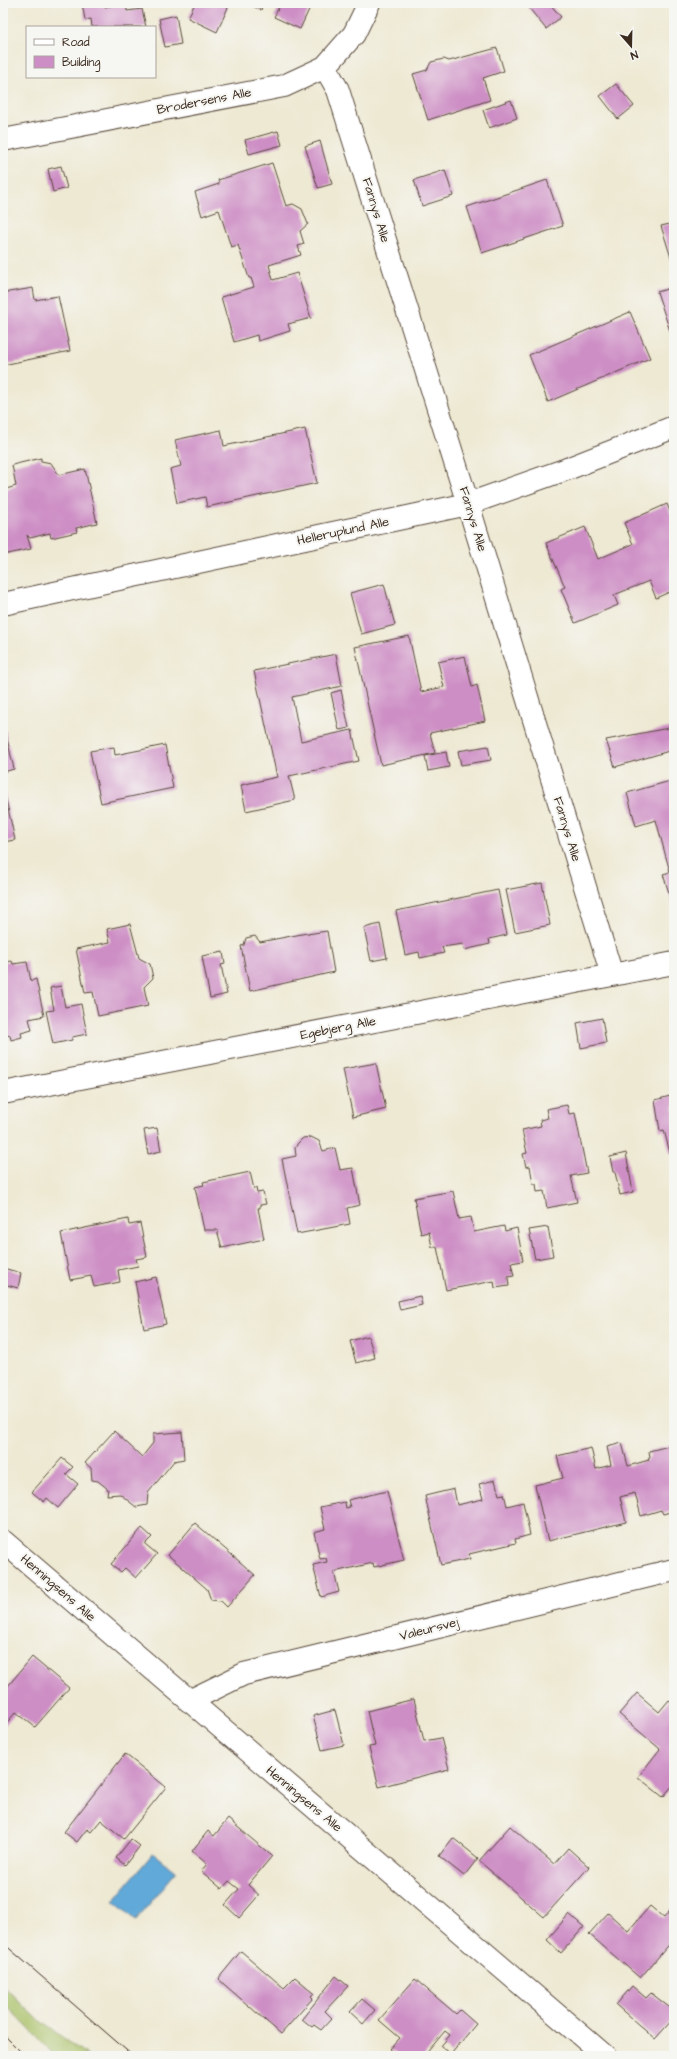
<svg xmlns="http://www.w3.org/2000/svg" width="677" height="2059" viewBox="0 0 677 2059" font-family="'Architects Daughter',sans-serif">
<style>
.green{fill:#a7bf64;stroke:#717441}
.water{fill:#60a9d8;stroke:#4e6a7b}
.building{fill:#cd8ec5}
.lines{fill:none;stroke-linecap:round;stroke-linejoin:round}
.street-casing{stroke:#564739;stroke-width:24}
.street{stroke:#fff;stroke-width:22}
.tram{stroke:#3b2a1e;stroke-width:1}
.labels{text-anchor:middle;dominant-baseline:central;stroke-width:4;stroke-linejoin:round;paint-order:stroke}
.street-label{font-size:13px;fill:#3b2a1e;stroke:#f6f6f2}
</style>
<rect width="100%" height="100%" fill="#f6f6f2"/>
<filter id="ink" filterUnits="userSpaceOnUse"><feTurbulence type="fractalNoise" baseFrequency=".025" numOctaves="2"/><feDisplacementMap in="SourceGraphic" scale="8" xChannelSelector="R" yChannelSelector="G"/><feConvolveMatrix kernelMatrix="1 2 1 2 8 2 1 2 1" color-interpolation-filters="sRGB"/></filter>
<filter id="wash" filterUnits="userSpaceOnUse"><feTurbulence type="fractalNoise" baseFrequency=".012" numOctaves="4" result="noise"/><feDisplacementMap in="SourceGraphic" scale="16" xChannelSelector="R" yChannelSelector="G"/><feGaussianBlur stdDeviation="0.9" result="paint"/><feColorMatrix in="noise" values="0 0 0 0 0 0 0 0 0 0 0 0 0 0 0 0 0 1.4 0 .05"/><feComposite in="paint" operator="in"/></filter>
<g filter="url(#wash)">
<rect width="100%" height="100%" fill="#eee9d3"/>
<!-- green -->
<path class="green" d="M 3,1986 L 39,2020 L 88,2056 L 55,2056 L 3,2002 Z"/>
<!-- water -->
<path class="water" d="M 153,1853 L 176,1872 L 136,1920 L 113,1901 Z"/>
<g id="blocks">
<!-- building -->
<path class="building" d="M 82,3 L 104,3 L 105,7 L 126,3 L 127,11 L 142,9 L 146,27 L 92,27 L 91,19 L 85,20 Z
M 195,3 L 230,3 L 217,32 L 188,18 Z
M 246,3 L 263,3 L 261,10 Z
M 271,3 L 312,3 L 300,29 L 274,17 L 279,7 Z
M 525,3 L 549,3 L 561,17 L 546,29 Z
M 176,15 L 181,44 L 165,47 L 159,19 Z
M 497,48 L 504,71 L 483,78 L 490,100 L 428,120 L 413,74 L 427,70 L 431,62 L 444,59 L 449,61 Z
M 616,84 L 634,106 L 618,119 L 600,96 Z
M 511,100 L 517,118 L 489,128 L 483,110 Z
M 278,131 L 282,145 L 249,154 L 245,140 Z
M 320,141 L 332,184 L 318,188 L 305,146 Z
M 272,163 L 286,206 L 293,204 L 302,209 L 308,224 L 300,231 L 304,244 L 298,246 L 301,255 L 269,265 L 273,280 L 297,273 L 311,318 L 288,324 L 290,331 L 258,341 L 257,335 L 234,342 L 221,297 L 254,287 L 251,278 L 249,278 L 238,245 L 231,247 L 219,210 L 202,216 L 195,192 L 219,184 L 218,180 Z
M 61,166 L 67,188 L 53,192 L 48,169 Z
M 445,170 L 453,196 L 422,206 L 414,180 Z
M 547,180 L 563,226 L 482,253 L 467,207 Z
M 674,223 L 674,267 L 661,226 Z
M 674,287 L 674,329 L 670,331 L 657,292 Z
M 33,288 L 35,300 L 58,296 L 70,351 L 3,365 L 3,293 Z
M 630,312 L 650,358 L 548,402 L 529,355 Z
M 305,429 L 317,483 L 207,507 L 205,497 L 177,503 L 170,469 L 181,466 L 175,440 L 221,430 L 224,446 Z
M 41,458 L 41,461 L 51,463 L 59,475 L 85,469 L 97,523 L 76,528 L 77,532 L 51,538 L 50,533 L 30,538 L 27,535 L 31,549 L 3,555 L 3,490 L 16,486 L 12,465 Z
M 667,504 L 674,521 L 674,590 L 656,598 L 649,581 L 614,595 L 618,605 L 575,623 L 561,589 L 565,587 L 546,543 L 585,527 L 598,559 L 633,544 L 624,523 Z
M 384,584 L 395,625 L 361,634 L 350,593 Z
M 409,636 L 421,692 L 444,687 L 438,662 L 465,656 L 472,687 L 477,685 L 485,721 L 430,733 L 435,753 L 381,765 L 355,647 Z
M 336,654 L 342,686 L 292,697 L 301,741 L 352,730 L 359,761 L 289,776 L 295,800 L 246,811 L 241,785 L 277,777 L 254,671 Z
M 341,690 L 349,728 L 339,730 L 331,693 Z
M 3,721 L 14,769 L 3,772 Z
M 674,727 L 674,768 L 669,751 L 615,767 L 606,740 Z
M 165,745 L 173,788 L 101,803 L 90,751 L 114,747 L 115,755 Z
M 488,746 L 491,760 L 461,765 L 458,751 Z
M 446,752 L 449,767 L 428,771 L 425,756 Z
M 674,780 L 674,909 L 663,874 L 670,872 L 656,820 L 636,826 L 627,793 Z
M 3,786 L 15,840 L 3,842 Z
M 542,883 L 550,925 L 515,932 L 506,890 Z
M 498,890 L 507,935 L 489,939 L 490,944 L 464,950 L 463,944 L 442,947 L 444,953 L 420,958 L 419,952 L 405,955 L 396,911 Z
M 130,924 L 139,958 L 150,964 L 153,978 L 144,987 L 148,1006 L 98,1016 L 93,992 L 85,993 L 76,949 L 110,942 L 107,929 Z
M 380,924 L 387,958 L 371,961 L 364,928 Z
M 327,931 L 334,972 L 250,991 L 241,946 L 244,945 L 246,938 L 255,936 L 260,942 L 307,933 L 307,934 Z
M 223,952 L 225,964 L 221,965 L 227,994 L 210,998 L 202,956 Z
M 12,961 L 13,964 L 27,962 L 31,981 L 36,979 L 44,1016 L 29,1019 L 32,1030 L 21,1033 L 22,1037 L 11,1040 L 10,1035 L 3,1037 L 3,962 Z
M 61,986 L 65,1007 L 81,1004 L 87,1034 L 72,1037 L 72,1040 L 53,1044 L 46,1011 L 54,1010 L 50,988 Z
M 602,1018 L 606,1043 L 581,1048 L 577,1023 Z
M 376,1063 L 386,1109 L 353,1117 L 343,1069 Z
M 674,1095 L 674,1152 L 670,1153 L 664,1130 L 660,1131 L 655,1100 Z
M 567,1105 L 569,1114 L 575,1113 L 587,1173 L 571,1176 L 577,1202 L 547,1208 L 544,1191 L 537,1192 L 536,1184 L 533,1184 L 530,1166 L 526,1167 L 523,1154 L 527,1153 L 522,1130 L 541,1126 L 540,1120 L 548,1118 L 546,1109 Z
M 157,1128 L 161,1151 L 148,1154 L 144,1130 Z
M 311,1137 L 319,1141 L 323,1151 L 335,1148 L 340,1170 L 353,1168 L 360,1205 L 347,1208 L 350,1224 L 297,1234 L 282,1159 L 296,1156 L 295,1148 L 298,1143 L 303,1138 Z
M 626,1153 L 633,1192 L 620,1195 L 615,1172 L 613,1172 L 610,1157 Z
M 250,1172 L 254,1189 L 256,1188 L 257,1193 L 263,1192 L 266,1204 L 260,1205 L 260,1208 L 258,1208 L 264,1239 L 222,1248 L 217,1230 L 204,1230 L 195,1187 L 204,1185 L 203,1182 Z
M 453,1191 L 459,1219 L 471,1217 L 474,1232 L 504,1226 L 505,1231 L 517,1228 L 523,1261 L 511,1263 L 514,1276 L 508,1277 L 509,1286 L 495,1288 L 494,1281 L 446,1290 L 437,1247 L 432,1247 L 429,1232 L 421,1234 L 414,1198 Z
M 128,1219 L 129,1225 L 140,1223 L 147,1257 L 136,1259 L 138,1266 L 118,1270 L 120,1282 L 94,1287 L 91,1276 L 70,1280 L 61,1233 Z
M 548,1227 L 553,1256 L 535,1259 L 529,1230 Z
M 3,1268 L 21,1273 L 18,1288 L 3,1284 Z
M 156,1277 L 166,1324 L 144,1329 L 135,1282 Z
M 420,1296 L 422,1305 L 400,1310 L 398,1301 Z
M 368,1336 L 375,1358 L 356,1363 L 350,1341 Z
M 114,1431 L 142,1457 L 153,1443 L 153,1434 L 182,1432 L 184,1459 L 174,1461 L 148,1493 L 147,1505 L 136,1507 L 120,1494 L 107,1495 L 108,1489 L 98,1481 L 92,1480 L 91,1468 L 85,1463 Z
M 622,1443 L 628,1466 L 649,1460 L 648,1458 L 650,1457 L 649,1451 L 673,1445 L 674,1511 L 663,1514 L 661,1510 L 641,1516 L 635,1493 L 620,1497 L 626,1522 L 548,1541 L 535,1485 L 563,1478 L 557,1456 L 591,1448 L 596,1469 L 611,1465 L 607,1447 Z
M 62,1458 L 73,1467 L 66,1474 L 78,1484 L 58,1508 L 47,1498 L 44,1502 L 32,1492 Z
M 495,1480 L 499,1495 L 504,1494 L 507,1506 L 523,1502 L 530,1535 L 515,1539 L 516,1543 L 469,1554 L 470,1559 L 441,1565 L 425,1496 L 454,1489 L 457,1505 L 483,1499 L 479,1484 Z
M 387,1491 L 404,1560 L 374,1567 L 373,1563 L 334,1572 L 339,1592 L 321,1597 L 313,1565 L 327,1562 L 326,1558 L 320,1559 L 314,1532 L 325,1529 L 320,1507 L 345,1502 L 346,1508 L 350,1507 L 348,1500 Z
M 195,1523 L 255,1575 L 227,1607 L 221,1601 L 211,1600 L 207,1589 L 168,1555 Z
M 142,1528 L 152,1537 L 145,1544 L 157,1554 L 136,1578 L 125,1568 L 121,1572 L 111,1564 Z
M 32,1657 L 69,1688 L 35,1727 L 16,1712 L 3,1727 L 3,1692 Z
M 637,1693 L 659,1712 L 669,1700 L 674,1704 L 674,1784 L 663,1797 L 638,1777 L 660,1749 L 619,1714 Z
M 414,1699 L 424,1741 L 441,1738 L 449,1769 L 379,1787 L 369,1747 L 375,1746 L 367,1711 Z
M 335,1710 L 344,1745 L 322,1750 L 313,1716 Z
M 125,1754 L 166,1787 L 124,1839 L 101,1820 L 91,1832 L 87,1829 L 77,1842 L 64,1832 Z
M 228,1819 L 272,1856 L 248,1885 L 259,1895 L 239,1918 L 225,1905 L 239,1889 L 229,1881 L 222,1889 L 201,1871 L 207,1864 L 192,1851 L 208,1831 L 214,1836 Z
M 510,1826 L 554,1864 L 568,1848 L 589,1867 L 544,1917 L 479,1861 Z
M 453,1838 L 478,1858 L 464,1876 L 439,1856 Z
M 131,1839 L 140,1846 L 125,1865 L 116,1858 Z
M 650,1906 L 664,1918 L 674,1906 L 674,1939 L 640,1978 L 589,1934 L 608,1913 L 628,1931 Z
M 569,1914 L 584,1927 L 561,1953 L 547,1940 Z
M 241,1951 L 284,1988 L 295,1977 L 314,1993 L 311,1996 L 313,1998 L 281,2034 L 218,1979 Z
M 336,1976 L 348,1986 L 325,2011 L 332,2018 L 321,2030 L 314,2025 L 312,2027 L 302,2019 Z
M 415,1979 L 456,2014 L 460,2010 L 476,2024 L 451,2054 L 441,2046 L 450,2035 L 445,2031 L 424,2056 L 398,2056 L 390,2049 L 400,2038 L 379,2020 Z
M 632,1986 L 646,1998 L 651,1993 L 674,2011 L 674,2018 L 655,2039 L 616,2005 Z
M 362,1999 L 375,2010 L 363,2024 L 350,2012 Z"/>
</g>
</g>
<g filter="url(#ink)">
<use href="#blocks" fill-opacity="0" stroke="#564739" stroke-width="1"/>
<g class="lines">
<!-- street casing -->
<g class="street-casing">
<path id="street" d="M 325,67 L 338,90 L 468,504 L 612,975
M 3,140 L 284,86 L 325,67 L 354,34 L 369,3
M 3,604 L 468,504 L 567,469 L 674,427
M 3,1093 L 674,963
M 3,1541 L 605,2056
M 189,1701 L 244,1674 L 674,1570"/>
</g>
<!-- street -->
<use href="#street" class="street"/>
<!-- tram -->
<path class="tram" d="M 3,1943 L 133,2056
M 3,2034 L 25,2056"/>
</g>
</g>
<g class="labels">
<!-- street labels -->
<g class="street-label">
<text transform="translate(204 101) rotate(-11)">Brodersens Alle</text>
<text transform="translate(376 210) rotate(73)">Fannys Alle</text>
<text transform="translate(473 519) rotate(73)">Fannys Alle</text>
<text transform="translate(343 531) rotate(-12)">Helleruplund Alle</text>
<text transform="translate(567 829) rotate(73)">Fannys Alle</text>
<text transform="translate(338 1028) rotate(-11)">Egebjerg Alle</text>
<text transform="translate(58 1588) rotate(41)">Henningsens Alle</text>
<text transform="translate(429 1629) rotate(-14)">Valeursvej</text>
<text transform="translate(304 1799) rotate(40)">Henningsens Alle</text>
</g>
</g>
<!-- margin -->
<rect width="677" height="2059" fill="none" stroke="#f6f6f2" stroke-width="16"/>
<!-- legend -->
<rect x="26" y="26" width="130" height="52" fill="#f6f6f2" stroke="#aba49d"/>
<rect x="34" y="39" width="20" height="6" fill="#ffffff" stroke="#aba49d"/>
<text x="62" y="46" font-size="12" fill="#3b2a1e">Road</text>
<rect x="34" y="56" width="20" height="12" fill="#cd8ec5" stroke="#aba49d"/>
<text x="62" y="66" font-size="12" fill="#3b2a1e">Building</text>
<!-- north arrow -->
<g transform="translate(631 46) rotate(160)" stroke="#f6f6f2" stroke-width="3" paint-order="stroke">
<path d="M0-3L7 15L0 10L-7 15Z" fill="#3b2a1e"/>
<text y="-6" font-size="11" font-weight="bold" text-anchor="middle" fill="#3b2a1e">N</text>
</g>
</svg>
